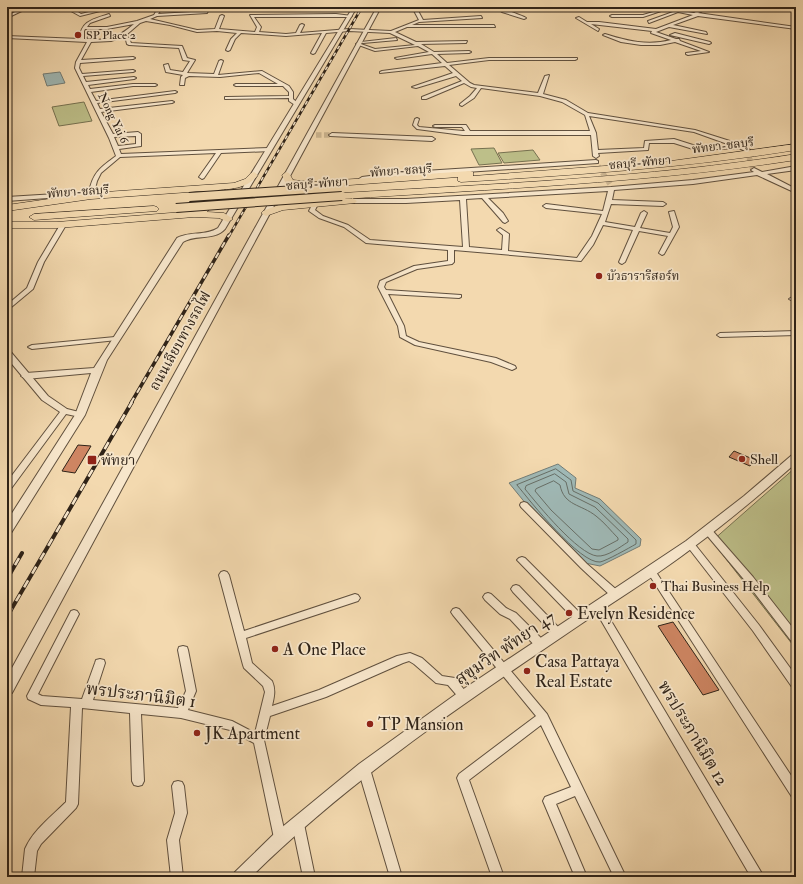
<svg xmlns="http://www.w3.org/2000/svg" width="803" height="884" viewBox="0 0 803 884" font-family="'IM FELL Double Pica','Noto Serif Thai',serif">
<style>
.green{fill:#bdbf89;stroke:#767150}
.water{fill:#9fb8b5;stroke:#727c76}
.lines{fill:none;stroke-linecap:round;stroke-linejoin:round}
.shore{stroke:#676e66;stroke-width:1}
.building{fill:#ce8562;stroke:#2f2318}
.minor-tunnel{stroke:#ccb591;stroke-width:5.5;stroke-dasharray:5.5 2.5;stroke-linecap:butt}
.minor-casing{stroke:#60503e;stroke-width:2}
.tertiary-casing{stroke:#60503e;stroke-width:2}
.trunk-casing{stroke:#2f2318;stroke-width:1}
.minor{fill:#f7e6cb;fill-rule:evenodd}
.tertiary{fill:#f7e6cb;fill-rule:evenodd}
.trunk{fill:#f3d9af;fill-rule:evenodd}
.rail-far3-casing{stroke:#2f2318;stroke-width:2.5}
.rail-far2-casing{stroke:#2f2318;stroke-width:3.5}
.rail-far1-casing{stroke:#2f2318;stroke-width:4}
.rail-casing{stroke:#2f2318;stroke-width:5}
.rail-far3{stroke:#f7e6cb;stroke-width:1.5;stroke-dasharray:4;stroke-linecap:butt}
.rail-far2{stroke:#f7e6cb;stroke-width:2;stroke-dasharray:6;stroke-linecap:butt}
.rail-far1{stroke:#f7e6cb;stroke-width:2.5;stroke-dasharray:8;stroke-linecap:butt}
.rail{stroke:#f7e6cb;stroke-width:3.5;stroke-dasharray:10;stroke-linecap:butt}
.trunk-bridge-casing{stroke:#2f2318;stroke-width:10;stroke-linecap:butt}
.trunk-bridge{stroke:#f3d9af;stroke-width:8}
.poi-dot{fill:#8f2418;stroke:#f7e6cb;stroke-width:1.5}
.labels{text-anchor:middle;dominant-baseline:central;stroke-width:3.5;stroke-linejoin:round;paint-order:stroke}
.far-poi-label{font-size:12px;fill:#2f2318;stroke:#f7e6cb;text-anchor:start}
.far-street-label{font-size:12px;fill:#2f2318;stroke:#f7e6cb}
.street-label{font-size:14px;fill:#2f2318;stroke:#f7e6cb}
.poi-label{font-size:14px;fill:#2f2318;stroke:#f7e6cb;text-anchor:start}
.near-poi-label{font-size:17px;fill:#2f2318;stroke:#f7e6cb;text-anchor:start}
.near-street-label{font-size:17px;fill:#2f2318;stroke:#f7e6cb}
</style>
<rect width="100%" height="100%" fill="#f3d9af"/>
<filter id="stains"><feTurbulence type="fractalNoise" baseFrequency=".005" numOctaves="4"/><feColorMatrix values="0 0 0 0 .2 0 0 0 0 .09 0 0 0 0 .02 0 0 0 .5 -.17"/></filter>
<radialGradient id="worn" r=".72"><stop offset=".6" stop-color="#630" stop-opacity="0"/><stop offset="1" stop-color="#630" stop-opacity=".3"/></radialGradient>
<!-- green -->
<path class="green" d="M 84,102 L 92,121 L 59,126 L 52,107 Z
M 494,148 L 502,163 L 479,165 L 471,149 Z
M 533,150 L 540,160 L 504,163 L 498,153 Z
M 796,467 L 796,649 L 712,541 Z"/>
<!-- water -->
<path class="water" d="M 60,72 L 65,83 L 47,86 L 43,74 Z
M 558,464 L 576,478 L 575,488 L 600,499 L 641,539 L 640,546 L 600,566 L 585,563 L 540,521 L 509,483 Z"/>
<g class="lines">
<!-- shore -->
<path class="shore" d="M 556,469 L 571,480 L 573,491 L 598,503 L 636,540 L 636,544 C 629,548 606,561 600,562 C 580,564 530,501 517,485 Z
M 555,474 L 566,482 L 569,494 L 595,507 L 628,539 L 628,542 C 620,547 607,557 597,556 C 578,554 538,505 525,489 L 526,486 Z
M 554,481 L 560,485 C 564,506 581,504 596,516 C 604,522 611,531 618,538 L 618,540 L 599,550 L 592,549 L 551,510 L 535,491 L 536,489 Z"/>
</g>
<!-- building -->
<path class="building" d="M 78,445 L 91,446 L 75,473 L 62,471 Z
M 734,451 L 755,460 L 750,466 L 729,457 Z
M 673,622 L 719,690 L 703,695 L 658,626 Z"/>
<g class="lines">
<!-- minor-tunnel -->
<path class="minor-tunnel" d="M 316,135 L 332,135
M 747,150 L 753,170
M 598,166 L 610,184 L 611,189"/>
<!-- minor casing -->
<g class="minor-casing">
<path id="minor" d="M 25,7 L 30,7 L 7,18 L 7,16 Z
M 74,7 L 78,7 L 75,10 L 81,14 L 109,7 L 116,7 L 80,16 L 71,11 Z
M 146,7 L 163,7 L 158,14 L 208,11 L 207,13 L 157,16 L 150,19 L 197,30 L 215,29 L 220,16 L 222,15 L 224,16 L 219,29 L 255,32 L 257,27 L 250,15 L 336,14 L 352,16 L 350,17 L 254,17 L 261,27 L 259,32 L 286,34 L 296,33 L 300,25 L 302,24 L 304,25 L 300,33 L 349,29 L 391,31 L 419,20 L 412,7 L 416,7 L 423,20 L 481,16 L 482,18 L 419,22 L 412,25 L 494,25 L 495,27 L 407,27 L 395,32 L 416,42 L 467,41 L 466,43 L 421,44 L 434,52 L 469,51 L 471,52 L 469,53 L 437,54 L 447,63 L 489,58 L 577,58 L 577,59 L 575,60 L 489,60 L 449,65 L 470,83 L 474,85 L 538,93 L 545,76 L 549,75 L 543,94 L 566,100 L 588,113 L 695,130 L 733,142 L 750,150 L 747,152 L 739,148 L 696,150 L 674,143 L 649,143 L 648,150 L 598,153 L 599,156 L 596,158 L 593,156 L 591,135 L 463,135 L 417,129 L 413,125 L 415,119 L 417,118 L 419,119 L 417,125 L 419,127 L 463,131 L 465,131 L 462,127 L 435,127 L 433,126 L 435,125 L 466,125 L 470,131 L 590,131 L 585,115 L 562,102 L 540,96 L 481,88 L 474,98 L 462,106 L 460,105 L 460,104 L 470,96 L 477,88 L 471,87 L 464,83 L 426,99 L 422,99 L 422,97 L 462,81 L 456,76 L 416,88 L 412,87 L 453,73 L 445,66 L 380,73 L 380,72 L 382,71 L 442,63 L 432,54 L 397,59 L 395,58 L 429,52 L 418,46 L 375,51 L 356,44 L 358,43 L 375,49 L 415,45 L 390,33 L 349,31 L 326,33 L 315,53 L 313,54 L 311,53 L 322,33 L 286,36 L 241,33 L 235,39 L 230,50 L 228,51 L 226,50 L 231,39 L 237,33 L 217,31 L 197,32 L 170,25 L 146,21 L 140,23 L 125,36 L 129,38 L 131,43 L 182,46 L 187,58 L 195,60 L 187,73 L 214,74 L 219,61 L 221,60 L 223,61 L 218,75 L 262,71 L 289,86 L 293,92 L 293,99 L 299,104 L 295,105 L 289,101 L 289,98 L 225,99 L 225,97 L 227,97 L 289,96 L 289,92 L 283,86 L 236,86 L 234,85 L 236,84 L 278,84 L 259,73 L 220,77 L 189,76 L 185,78 L 184,85 L 180,85 L 181,77 L 183,75 L 166,72 L 164,65 L 168,64 L 170,70 L 183,72 L 190,61 L 183,60 L 179,48 L 129,45 L 127,44 L 126,40 L 122,37 L 111,41 L 91,42 L 81,60 L 133,57 L 135,58 L 133,59 L 80,63 L 79,68 L 82,74 L 133,70 L 135,71 L 133,72 L 83,76 L 86,82 L 134,77 L 136,78 L 134,79 L 88,85 L 90,89 L 133,84 L 155,84 L 157,85 L 155,86 L 133,86 L 91,92 L 96,101 L 175,91 L 177,92 L 175,93 L 97,103 L 100,109 L 172,101 L 174,102 L 172,103 L 101,112 L 113,134 L 138,132 L 141,134 L 141,146 L 119,149 L 121,154 L 269,148 L 271,149 L 271,151 L 221,153 L 204,178 L 202,179 L 199,177 L 216,153 L 120,157 L 101,173 L 97,181 L 93,197 L 89,197 L 88,195 L 7,201 L 7,197 L 89,192 C 93,172 101,167 116,156 L 109,138 L 75,68 L 76,62 L 87,42 L 7,38 L 7,36 L 80,39 C 80,21 94,19 109,14 L 110,16 L 90,23 L 87,27 L 107,27 L 137,21 L 154,15 L 157,10 ZM 134,24 C 115,40 108,41 84,39 L 84,31 L 85,29 L 107,29 ZM 589,116 L 694,132 L 733,146 L 696,146 L 674,139 L 645,141 L 644,148 L 598,150 L 596,133 ZM 136,136 L 136,144 L 118,146 L 114,137 Z
M 495,7 C 498,7 523,16 526,18 L 524,19 L 502,12 Z
M 527,7 L 532,7 L 530,8 Z
M 548,7 L 554,7 L 552,8 Z
M 649,7 L 658,7 L 694,13 L 701,9 L 718,7 L 702,11 L 698,13 L 796,27 L 796,29 L 698,16 L 673,25 L 706,32 L 707,34 L 669,27 L 656,32 L 676,39 L 679,39 L 680,41 L 709,52 L 688,55 L 686,54 L 686,53 L 701,51 L 675,42 L 660,45 L 641,45 L 621,42 L 603,35 L 605,34 C 627,41 648,46 671,40 L 651,33 L 652,31 L 591,24 L 599,29 L 598,31 L 576,18 L 579,17 L 587,22 L 599,22 L 656,29 L 693,15 L 678,12 L 649,23 L 648,21 L 673,12 L 664,10 L 643,17 L 612,17 L 610,16 L 612,15 L 643,15 L 660,10 Z
M 675,33 L 710,42 L 711,43 L 709,44 L 670,35 Z
M 396,38 L 397,40 L 363,43 L 361,42 Z
M 332,133 L 432,137 L 435,139 L 432,141 L 330,136 L 329,135 Z
M 596,160 L 598,161 L 598,163 L 393,177 L 362,181 L 359,179 L 362,177 L 393,173 Z
M 796,166 L 796,170 L 767,174 L 796,189 L 796,193 L 757,175 L 693,184 L 614,190 L 612,200 L 663,202 L 666,204 L 663,206 L 611,204 L 605,222 L 635,227 L 641,213 L 644,211 L 647,213 L 640,228 L 670,233 L 673,227 L 669,212 L 674,211 L 679,227 L 664,254 L 662,255 L 659,253 L 668,236 L 639,231 L 625,262 L 622,264 L 620,263 L 619,262 L 633,230 L 603,225 L 593,245 L 581,261 L 454,250 L 454,262 L 452,264 L 417,269 L 386,282 L 384,287 L 386,290 L 461,295 L 461,297 L 459,298 L 388,294 L 404,326 L 406,336 L 419,342 L 496,358 L 515,366 L 516,368 L 512,370 L 491,362 L 415,345 L 400,337 L 398,326 L 378,287 L 380,281 L 414,266 L 448,261 L 448,250 L 366,243 L 344,227 L 319,218 L 309,211 L 313,203 L 317,203 L 318,204 L 315,210 L 323,216 L 348,225 L 370,240 L 463,247 L 460,200 L 406,203 L 349,203 L 346,201 L 349,199 L 406,199 L 611,187 L 693,180 L 754,172 L 751,170 L 754,168 L 762,172 ZM 608,191 L 603,211 L 546,204 L 543,206 L 546,208 L 602,214 L 592,236 L 577,258 L 508,251 L 509,234 L 500,228 L 497,230 L 503,235 L 502,250 L 469,247 L 466,199 L 482,198 L 503,222 L 505,223 L 508,221 L 503,213 L 488,198 Z
M 63,223 L 66,225 L 44,262 L 33,289 L 9,309 L 7,310 L 7,305 L 27,288 L 38,262 L 60,225 Z
M 792,297 L 796,298 L 796,303 L 789,299 Z
M 796,331 L 796,335 L 720,337 L 717,335 L 720,333 Z
M 115,337 L 119,339 L 117,340 L 32,349 L 28,347 L 32,345 Z
M 7,351 L 10,351 L 48,396 L 67,409 L 83,413 L 84,415 L 80,417 L 66,414 L 10,490 L 7,491 L 7,482 L 60,412 L 42,400 L 7,358 Z
M 524,502 L 527,503 L 587,564 L 618,591 L 620,594 L 618,597 L 615,598 L 612,597 L 581,568 L 521,507 L 520,505 L 521,503 Z
M 708,528 L 711,529 L 753,577 L 796,632 L 796,643 L 792,642 L 747,583 L 705,533 L 704,531 L 705,529 Z
M 690,541 L 693,542 L 759,625 L 796,676 L 796,688 L 792,687 L 753,631 L 687,546 L 686,544 L 687,542 Z
M 522,557 L 525,558 L 582,615 L 584,618 L 582,621 L 579,622 L 576,621 L 519,562 L 517,560 L 519,558 Z
M 651,567 L 654,569 L 796,783 L 796,798 L 792,797 L 648,573 L 646,571 L 648,569 Z
M 224,571 L 227,572 L 229,575 L 244,631 L 355,594 L 358,595 L 360,598 L 358,601 L 246,638 L 252,663 L 272,681 C 276,690 274,697 272,706 L 319,690 L 397,656 L 410,653 L 422,658 L 442,676 L 455,678 L 469,696 L 468,699 L 464,700 L 460,699 L 448,685 L 436,683 L 414,664 L 409,661 L 403,663 L 326,697 L 270,716 L 264,740 L 286,838 L 284,842 L 280,844 L 276,842 L 274,838 L 254,743 L 230,730 L 181,718 L 141,714 L 144,781 L 142,785 L 138,786 L 134,785 L 132,781 L 130,713 L 82,708 L 78,804 L 76,808 L 41,844 L 37,851 L 34,877 L 22,877 L 25,849 C 33,830 52,816 66,802 L 71,707 L 41,705 L 28,699 L 27,696 L 71,611 L 74,610 L 77,611 L 79,614 L 38,694 L 42,696 L 82,699 L 95,663 L 96,660 L 100,659 L 104,660 L 105,663 L 93,700 L 178,708 L 186,691 L 178,650 L 179,647 L 183,646 L 187,647 L 188,650 L 196,691 L 188,710 L 232,721 L 255,733 L 265,692 L 263,686 L 244,668 L 243,665 L 219,575 L 221,572 Z
M 516,585 L 519,586 L 561,630 L 563,633 L 561,636 L 558,637 L 555,636 L 513,592 L 511,589 L 513,586 Z
M 488,593 L 491,594 L 506,608 L 516,613 L 545,642 L 546,645 L 545,648 L 541,649 L 537,648 L 510,619 L 500,614 L 485,600 L 483,597 L 485,594 Z
M 598,603 L 601,604 L 764,877 L 751,877 L 595,610 L 593,607 L 595,604 Z
M 456,608 L 459,609 L 547,714 L 626,877 L 614,877 L 575,796 L 556,804 L 587,877 L 575,877 L 543,801 L 545,797 L 571,787 L 541,725 L 469,780 L 504,877 L 492,877 L 457,778 L 459,774 L 536,716 L 453,615 L 451,612 L 453,609 Z
M 364,764 L 368,765 L 370,769 L 402,877 L 390,877 L 358,769 L 360,765 Z
M 178,781 L 182,782 L 184,786 L 187,813 L 179,840 L 183,877 L 171,877 L 167,840 L 175,813 L 172,786 L 174,782 Z
M 298,818 L 302,820 L 304,824 L 315,877 L 303,877 L 292,824 L 294,820 Z"/>
</g>
<!-- tertiary casing -->
<g class="tertiary-casing">
<path id="tertiary" d="M 353,7 L 357,7 L 225,229 C 214,241 196,234 183,242 L 107,360 L 85,415 L 11,533 L 7,534 L 7,521 L 75,415 L 91,373 L 26,379 L 21,376 L 26,373 L 94,368 L 177,238 C 190,231 206,236 218,228 Z
M 377,7 L 381,7 L 12,693 L 7,695 L 7,677 Z
M 796,454 L 796,463 C 763,492 730,520 695,546 C 659,574 619,598 581,624 C 466,702 350,779 251,877 L 232,877 L 235,872 L 275,833 L 359,764 L 459,692 L 686,541 L 744,496 L 792,455 Z"/>
</g>
<!-- trunk casing -->
<g class="trunk-casing">
<path id="trunk" d="M 796,144 L 796,150 C 685,168 573,175 461,182 L 458,181 L 458,177 L 309,188 L 303,190 L 298,199 L 295,200 L 290,197 L 296,186 L 286,184 L 282,175 L 286,172 L 289,173 L 293,180 L 311,182 L 470,171 L 473,172 L 473,176 L 671,161 Z
M 796,154 L 796,160 C 645,183 494,189 342,199 L 337,196 L 342,193 C 494,184 645,178 796,154 Z
M 254,172 L 258,175 C 248,188 233,189 218,190 C 219,198 213,206 207,212 L 224,213 L 233,219 L 228,222 L 219,218 L 194,217 L 57,228 L 7,228 L 7,222 L 57,222 L 196,211 L 205,203 L 209,193 L 203,191 L 91,199 L 7,211 L 7,205 L 91,193 L 234,183 L 245,179 L 251,173 Z
M 352,198 L 357,201 L 355,203 L 283,210 L 266,216 L 261,213 L 263,211 L 281,204 Z
M 154,206 L 157,207 L 159,209 L 157,211 L 34,220 L 29,217 L 34,214 Z"/>
</g>
<!-- minor -->
<use href="#minor" class="minor"/>
<!-- tertiary -->
<use href="#tertiary" class="tertiary"/>
<!-- trunk -->
<use href="#trunk" class="trunk"/>
<!-- rail-far3 casing -->
<g class="rail-far3-casing">
<path id="rail-far3" d="M 229,236 L 362,7"/>
</g>
<!-- rail-far2 casing -->
<g class="rail-far2-casing">
<path id="rail-far2" d="M 131,403 L 229,235"/>
</g>
<!-- rail-far1 casing -->
<g class="rail-far1-casing">
<path id="rail-far1" d="M 7,579 L 22,553
M 8,615 L 132,402"/>
</g>
<!-- rail casing -->
<g class="rail-casing">
<path id="rail" d="M 7,616 L 8,614"/>
</g>
<!-- rail-far3 -->
<use href="#rail-far3" class="rail-far3"/>
<!-- rail-far2 -->
<use href="#rail-far2" class="rail-far2"/>
<!-- rail-far1 -->
<use href="#rail-far1" class="rail-far1"/>
<!-- rail -->
<use href="#rail" class="rail"/>
<!-- trunk-bridge casing -->
<g class="trunk-bridge-casing">
<path id="trunk-bridge" d="M 189,197 L 341,187
M 176,208 L 342,196"/>
</g>
<!-- trunk-bridge -->
<use href="#trunk-bridge" class="trunk-bridge"/>
</g>
<!-- markers -->
<g class="poi-dot">
<circle cx="78" cy="35" r="4"/>
<circle cx="599" cy="276" r="4"/>
<circle cx="742" cy="459" r="4"/>
<rect x="87" y="455" width="10" height="10" rx="2"/>
<circle cx="653" cy="586" r="4"/>
<circle cx="569" cy="613" r="4"/>
<circle cx="275" cy="649" r="4"/>
<circle cx="527" cy="671" r="4"/>
<circle cx="370" cy="724" r="4"/>
<circle cx="197" cy="733" r="4"/>
</g>
<g class="labels">
<!-- far-poi labels -->
<g class="far-poi-label">
<text x="86" y="35">SP Place 2</text>
<text x="607" y="276">บัวธารารีสอร์ท</text>
</g>
<!-- far-street labels -->
<g class="far-street-label">
<text transform="translate(113 118) rotate(64)">Nong Yai 6</text>
<text transform="translate(723 146) rotate(-7)">พัทยา-ชลบุรี</text>
<text transform="translate(640 163) rotate(-5)">ชลบุรี-พัทยา</text>
<text transform="translate(401 171) rotate(-4)">พัทยา-ชลบุรี</text>
<text transform="translate(317 184) rotate(-4)">ชลบุรี-พัทยา</text>
<text transform="translate(78 192) rotate(-4)">พัทยา-ชลบุรี</text>
</g>
<!-- street labels -->
<g class="street-label">
<text transform="translate(180 341) rotate(-61)">ถนนเลียบทางรถไฟ</text>
</g>
<!-- poi labels -->
<g class="poi-label">
<text x="750" y="459">Shell</text>
<text x="101" y="460">พัทยา</text>
<text x="661" y="586">Thai Business Help</text>
</g>
<!-- near-poi labels -->
<g class="near-poi-label">
<text x="577" y="613">Evelyn Residence</text>
<text x="283" y="649">A One Place</text>
<text x="535" y="661">Casa Pattaya<tspan x="535" dy="20">Real Estate</tspan></text>
<text x="378" y="724">TP Mansion</text>
<text x="205" y="733">JK Apartment</text>
</g>
<!-- near-street labels -->
<g class="near-street-label">
<text transform="translate(505 648) rotate(-34)">สุขุมวิท พัทยา 47</text>
<text transform="translate(141 695) rotate(7)">พรประภานิมิต 1</text>
<text transform="translate(693 733) rotate(59)">พรประภานิมิต 12</text>
</g>
</g>
<!-- margin -->
<rect width="803" height="884" fill="none" stroke="#f3d9af" stroke-width="24"/>
<rect x="8" y="8" width="787" height="868" fill="none" stroke="#2f2318" stroke-width="2"/>
<rect x="12" y="12" width="779" height="860" fill="none" stroke="#2f2318"/>
<rect width="100%" height="100%" filter="url(#stains)"/>
<rect width="100%" height="100%" fill="url(#worn)"/>
</svg>
